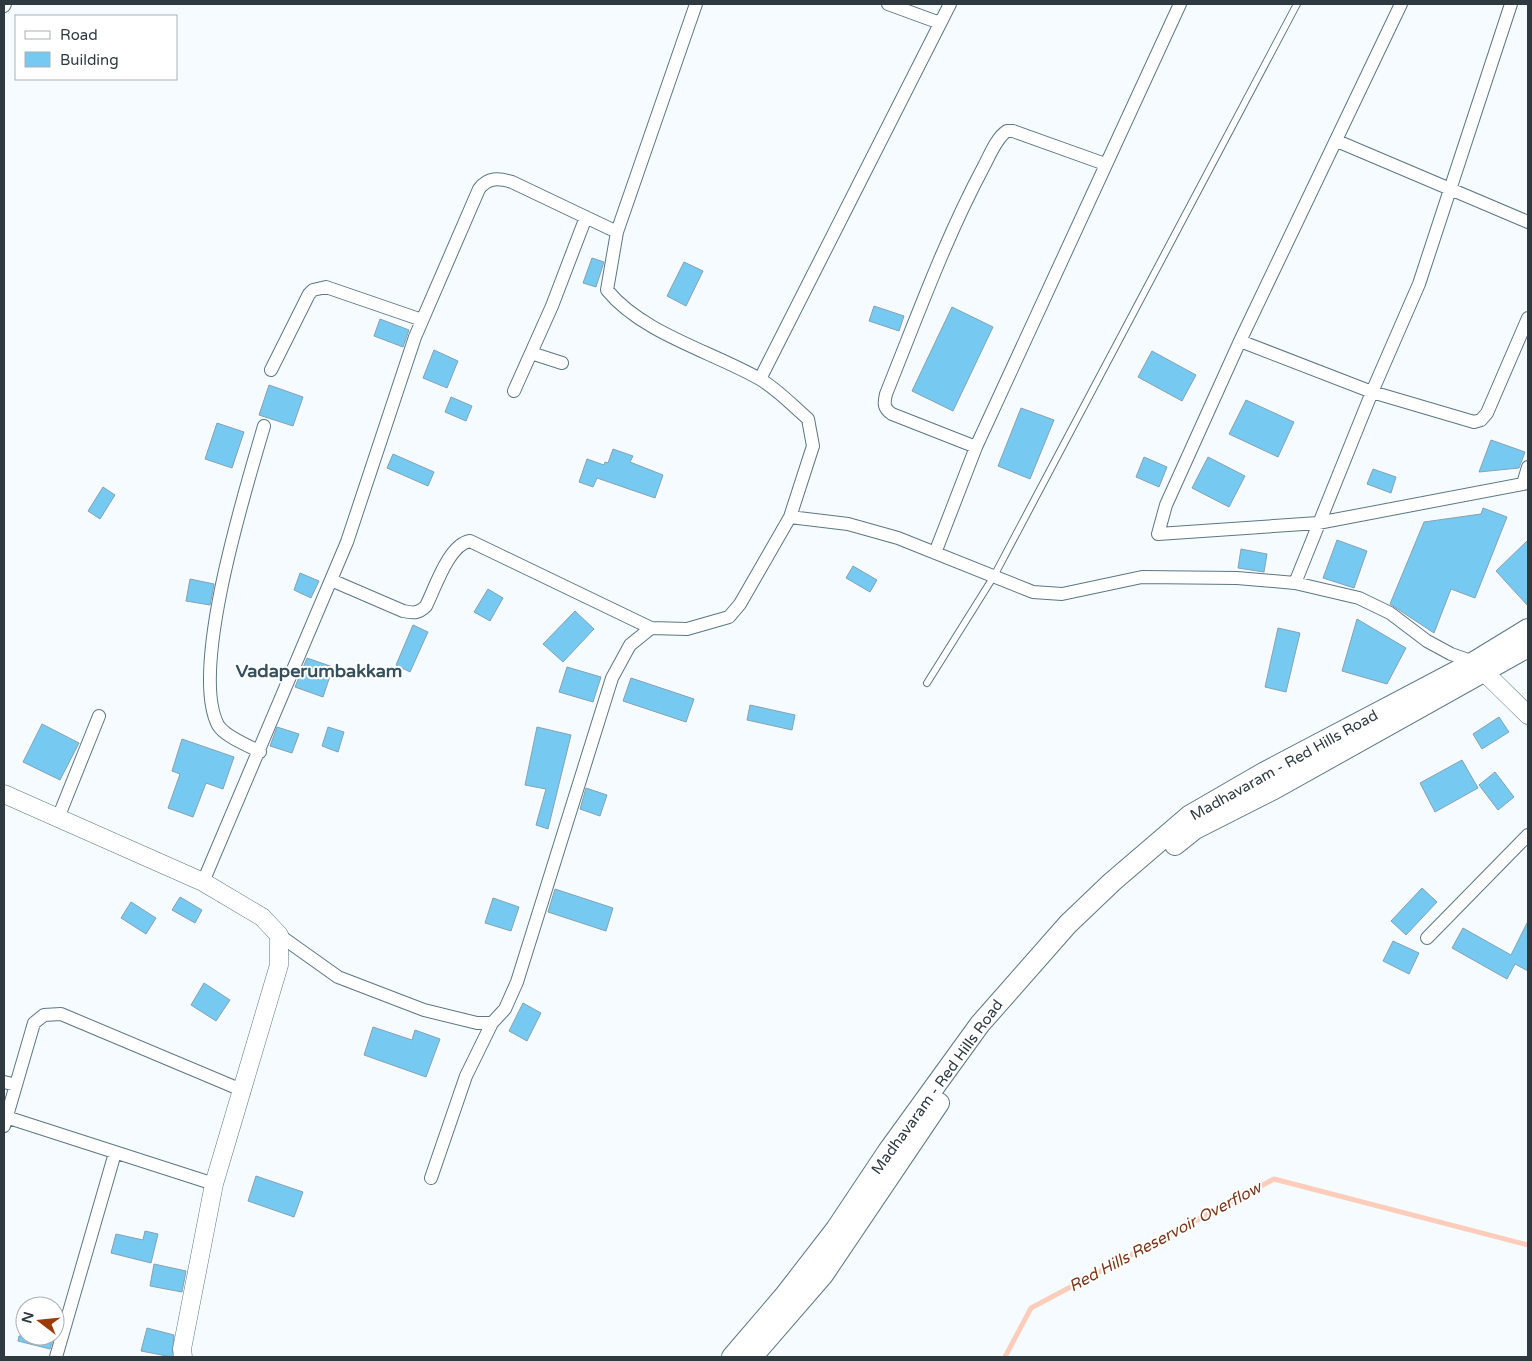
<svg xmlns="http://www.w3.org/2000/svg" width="1532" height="1361" viewBox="0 0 1532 1361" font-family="'Varela Round',sans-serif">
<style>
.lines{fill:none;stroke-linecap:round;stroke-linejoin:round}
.stream{stroke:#fccdba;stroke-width:5}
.building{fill:#76caf2;stroke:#86a2b0}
.lane-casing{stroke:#5d7785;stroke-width:8}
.street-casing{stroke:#5d7785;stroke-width:14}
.secondary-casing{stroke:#5d7785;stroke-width:19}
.primary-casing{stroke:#5d7785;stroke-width:22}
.lane{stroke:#fff;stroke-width:6}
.street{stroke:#fff;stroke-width:12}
.secondary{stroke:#fff;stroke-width:18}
.primary{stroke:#fff;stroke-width:20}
.labels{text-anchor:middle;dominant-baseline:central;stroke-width:4;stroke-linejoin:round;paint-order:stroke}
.street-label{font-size:15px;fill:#2e3a40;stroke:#fff}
.water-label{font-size:16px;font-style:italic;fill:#7a3619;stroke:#fff}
.quarter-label{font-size:18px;font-weight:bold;fill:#354f5b;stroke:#fff}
</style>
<rect width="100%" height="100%" fill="#f5fbfe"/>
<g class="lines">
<!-- stream -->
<path class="stream" d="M 1005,1357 L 1031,1308 L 1274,1179 L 1528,1245"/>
</g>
<!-- building -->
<path class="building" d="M 592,258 L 604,262 L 596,287 L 583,283 Z
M 684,262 L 703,271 L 686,306 L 667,296 Z
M 874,306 L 904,316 L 899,331 L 869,321 Z
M 952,307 L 993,327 L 953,411 L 912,391 Z
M 380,319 L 409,330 L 403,347 L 374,336 Z
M 434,350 L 458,361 L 447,388 L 423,378 Z
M 1152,351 L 1196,375 L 1182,401 L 1138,377 Z
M 269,385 L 303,397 L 293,426 L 259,415 Z
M 451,397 L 472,406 L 466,421 L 445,412 Z
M 1246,400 L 1294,422 L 1278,457 L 1229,434 Z
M 1021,408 L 1054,420 L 1030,479 L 998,466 Z
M 217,423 L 244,432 L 232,468 L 205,459 Z
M 1491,440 L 1525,452 L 1519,468 L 1479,472 Z
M 613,449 L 633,456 L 630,462 L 663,475 L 655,498 L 597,478 L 593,487 L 579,482 L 587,459 L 604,465 L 605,462 L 608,463 Z
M 393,454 L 434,472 L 428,486 L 387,468 Z
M 1144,457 L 1167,467 L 1159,487 L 1136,477 Z
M 1208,457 L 1245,476 L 1229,507 L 1192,488 Z
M 1373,469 L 1396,477 L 1391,493 L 1367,484 Z
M 103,487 L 115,495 L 100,519 L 88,511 Z
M 1483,508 L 1507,517 L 1475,598 L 1451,589 L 1434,633 L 1390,604 L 1424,522 L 1481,514 Z
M 1337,540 L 1367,551 L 1354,588 L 1323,578 Z
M 1528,540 L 1528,606 L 1496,571 Z
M 1241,549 L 1267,554 L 1264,572 L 1238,568 Z
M 853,566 L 877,580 L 870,592 L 846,578 Z
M 300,573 L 319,581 L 311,598 L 294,590 Z
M 190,579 L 214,584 L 210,605 L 186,601 Z
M 488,589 L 503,598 L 490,621 L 474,612 Z
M 575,611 L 594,629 L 563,662 L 543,644 Z
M 1357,619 L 1406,648 L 1387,684 L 1342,671 Z
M 413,625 L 428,632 L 410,672 L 396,665 Z
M 1278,628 L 1300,633 L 1286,692 L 1265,687 Z
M 307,658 L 333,667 L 323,697 L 295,687 Z
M 567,667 L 601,677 L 593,702 L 559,692 Z
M 631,678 L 694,699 L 686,722 L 623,701 Z
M 750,705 L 795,715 L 792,730 L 747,720 Z
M 1499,717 L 1509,732 L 1482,749 L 1473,734 Z
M 42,724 L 79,743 L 60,780 L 23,762 Z
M 277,727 L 299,734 L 292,753 L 270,746 Z
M 328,727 L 344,732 L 338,752 L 322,746 Z
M 537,727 L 571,735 L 548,829 L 536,825 L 546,789 L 525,785 Z
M 182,739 L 234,757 L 223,789 L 206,783 L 193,817 L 168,808 L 180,774 L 172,771 Z
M 1462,760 L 1478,788 L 1435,812 L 1420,783 Z
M 1495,772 L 1514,797 L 1498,810 L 1479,785 Z
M 586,788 L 607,795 L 600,816 L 580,809 Z
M 1422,888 L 1437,902 L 1406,935 L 1391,921 Z
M 555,889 L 613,908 L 606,931 L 548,912 Z
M 180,897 L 202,910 L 195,923 L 172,910 Z
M 493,898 L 519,907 L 511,931 L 485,923 Z
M 131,902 L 156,918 L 146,934 L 121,918 Z
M 1528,921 L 1528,971 L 1515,964 L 1507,979 L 1452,948 L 1463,928 L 1511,955 Z
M 1393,941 L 1419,953 L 1409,974 L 1383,961 Z
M 204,983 L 230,1000 L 216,1021 L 191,1005 Z
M 523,1003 L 541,1013 L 527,1041 L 509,1031 Z
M 373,1027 L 412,1040 L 415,1030 L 440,1039 L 426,1077 L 364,1055 Z
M 256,1176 L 303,1192 L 294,1217 L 248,1201 Z
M 145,1231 L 158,1234 L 151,1263 L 111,1253 L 116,1234 L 143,1240 Z
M 154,1264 L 186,1271 L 182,1292 L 150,1286 Z
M 147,1328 L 174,1335 L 172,1357 L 141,1351 Z
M 19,1336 L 54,1336 L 50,1349 L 18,1341 Z"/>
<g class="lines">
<!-- lane casing -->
<g class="lane-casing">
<path id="lane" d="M 927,683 L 994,576 L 1297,4"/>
</g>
<!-- street casing -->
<g class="street-casing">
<path id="street" d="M 888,4 L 940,23
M 1401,4 L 1240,341 L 1166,505 L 1158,534 L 1318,523 L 1528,483
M 4,6 L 5,4
M 1337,141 L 1528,222
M 1240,341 L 1372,392 L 1474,422 L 1481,420 L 1487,413 L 1528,318
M 531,353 L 562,363
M 271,370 L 309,294 L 313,290 L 326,287 L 422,320
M 760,379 L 950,4
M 514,391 L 552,306 L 586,217
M 976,447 L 892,414 C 883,408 884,403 886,394 C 917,317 945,239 984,166 C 990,155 996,138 1007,131 L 1013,131 L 1105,164
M 1523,484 L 1528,467
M 790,517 L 848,524 L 898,538 L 1033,592 L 1062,594 L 1142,577 L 1237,578 L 1295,583 L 1359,598 L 1390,613 L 1427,641 L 1451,654 L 1474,662
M 935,553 L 976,447 L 1180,4
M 331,580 L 403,611 C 413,613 418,614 426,606 C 435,588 449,544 470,541 L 651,628
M 1295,583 L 1372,392 L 1419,284 L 1511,4
M 260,752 C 248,745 225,737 218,725 C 189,670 246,488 264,426
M 58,818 L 99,716
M 203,882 L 347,542 L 415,337 L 479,189 C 488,177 499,178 512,182 L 617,232
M 279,935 L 338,977 L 424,1010 L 477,1023 L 492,1023 L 505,1009 L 517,982 L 612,678 L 630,645 L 651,628 L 687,629 L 729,617 L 740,604 L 790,517 L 813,446 L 808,419 C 792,405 776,388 758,378 C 710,351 642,333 607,290 L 617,232 L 696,4
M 1427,938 L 1528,835
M 4,1082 L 16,1085
M 6,1117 L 214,1184
M 4,1126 L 34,1023 L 44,1015 L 61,1014 L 244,1091
M 431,1178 L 466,1076 L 492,1023
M 56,1357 L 115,1153"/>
</g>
<!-- secondary casing -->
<g class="secondary-casing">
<path id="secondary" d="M 1475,663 L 1528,715
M 4,794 L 203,882 L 262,917 L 279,935 L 279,965 L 214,1184 L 182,1349 L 183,1357"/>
</g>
<!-- primary casing -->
<g class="primary-casing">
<path id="primary" d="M 1175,845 L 1195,829 L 1274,789 L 1528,647
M 732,1357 L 785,1295 L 836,1229 L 888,1151 L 980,1024 L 1068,924 L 1112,882 L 1189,816 L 1265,772 L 1474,662 L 1528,629
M 752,1357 L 823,1275 L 939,1103"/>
</g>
<!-- lane -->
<use href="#lane" class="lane"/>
<!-- street -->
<use href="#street" class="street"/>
<!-- secondary -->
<use href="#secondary" class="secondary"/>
<!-- primary -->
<use href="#primary" class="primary"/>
</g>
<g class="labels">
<!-- street labels -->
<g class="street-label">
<text transform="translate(1284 765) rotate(-29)">Madhavaram - Red Hills Road</text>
<text transform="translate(937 1087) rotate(-54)">Madhavaram - Red Hills Road</text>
</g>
<!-- water labels -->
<g class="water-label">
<text transform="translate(1165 1237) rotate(-28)">Red Hills Reservoir Overflow</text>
</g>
<!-- quarter labels -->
<g class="quarter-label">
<text x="319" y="671">Vadaperumbakkam</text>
</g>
</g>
<!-- border -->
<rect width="1532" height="1361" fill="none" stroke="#2e3a40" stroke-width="10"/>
<!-- legend -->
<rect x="15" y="15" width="162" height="65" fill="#ffffff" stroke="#abb0b3"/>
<rect x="25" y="31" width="25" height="8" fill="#ffffff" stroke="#abb0b3"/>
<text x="60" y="40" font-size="15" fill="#2e3a40">Road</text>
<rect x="25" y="52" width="25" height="15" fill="#76caf2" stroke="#abb0b3"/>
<text x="60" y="65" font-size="15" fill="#2e3a40">Building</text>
<!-- north arrow -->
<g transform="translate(40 1321) rotate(286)"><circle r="24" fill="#ffffff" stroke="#abb0b3"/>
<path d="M0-4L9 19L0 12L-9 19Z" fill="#9d3a01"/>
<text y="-8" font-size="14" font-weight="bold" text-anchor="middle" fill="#2e3a40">N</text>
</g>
</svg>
